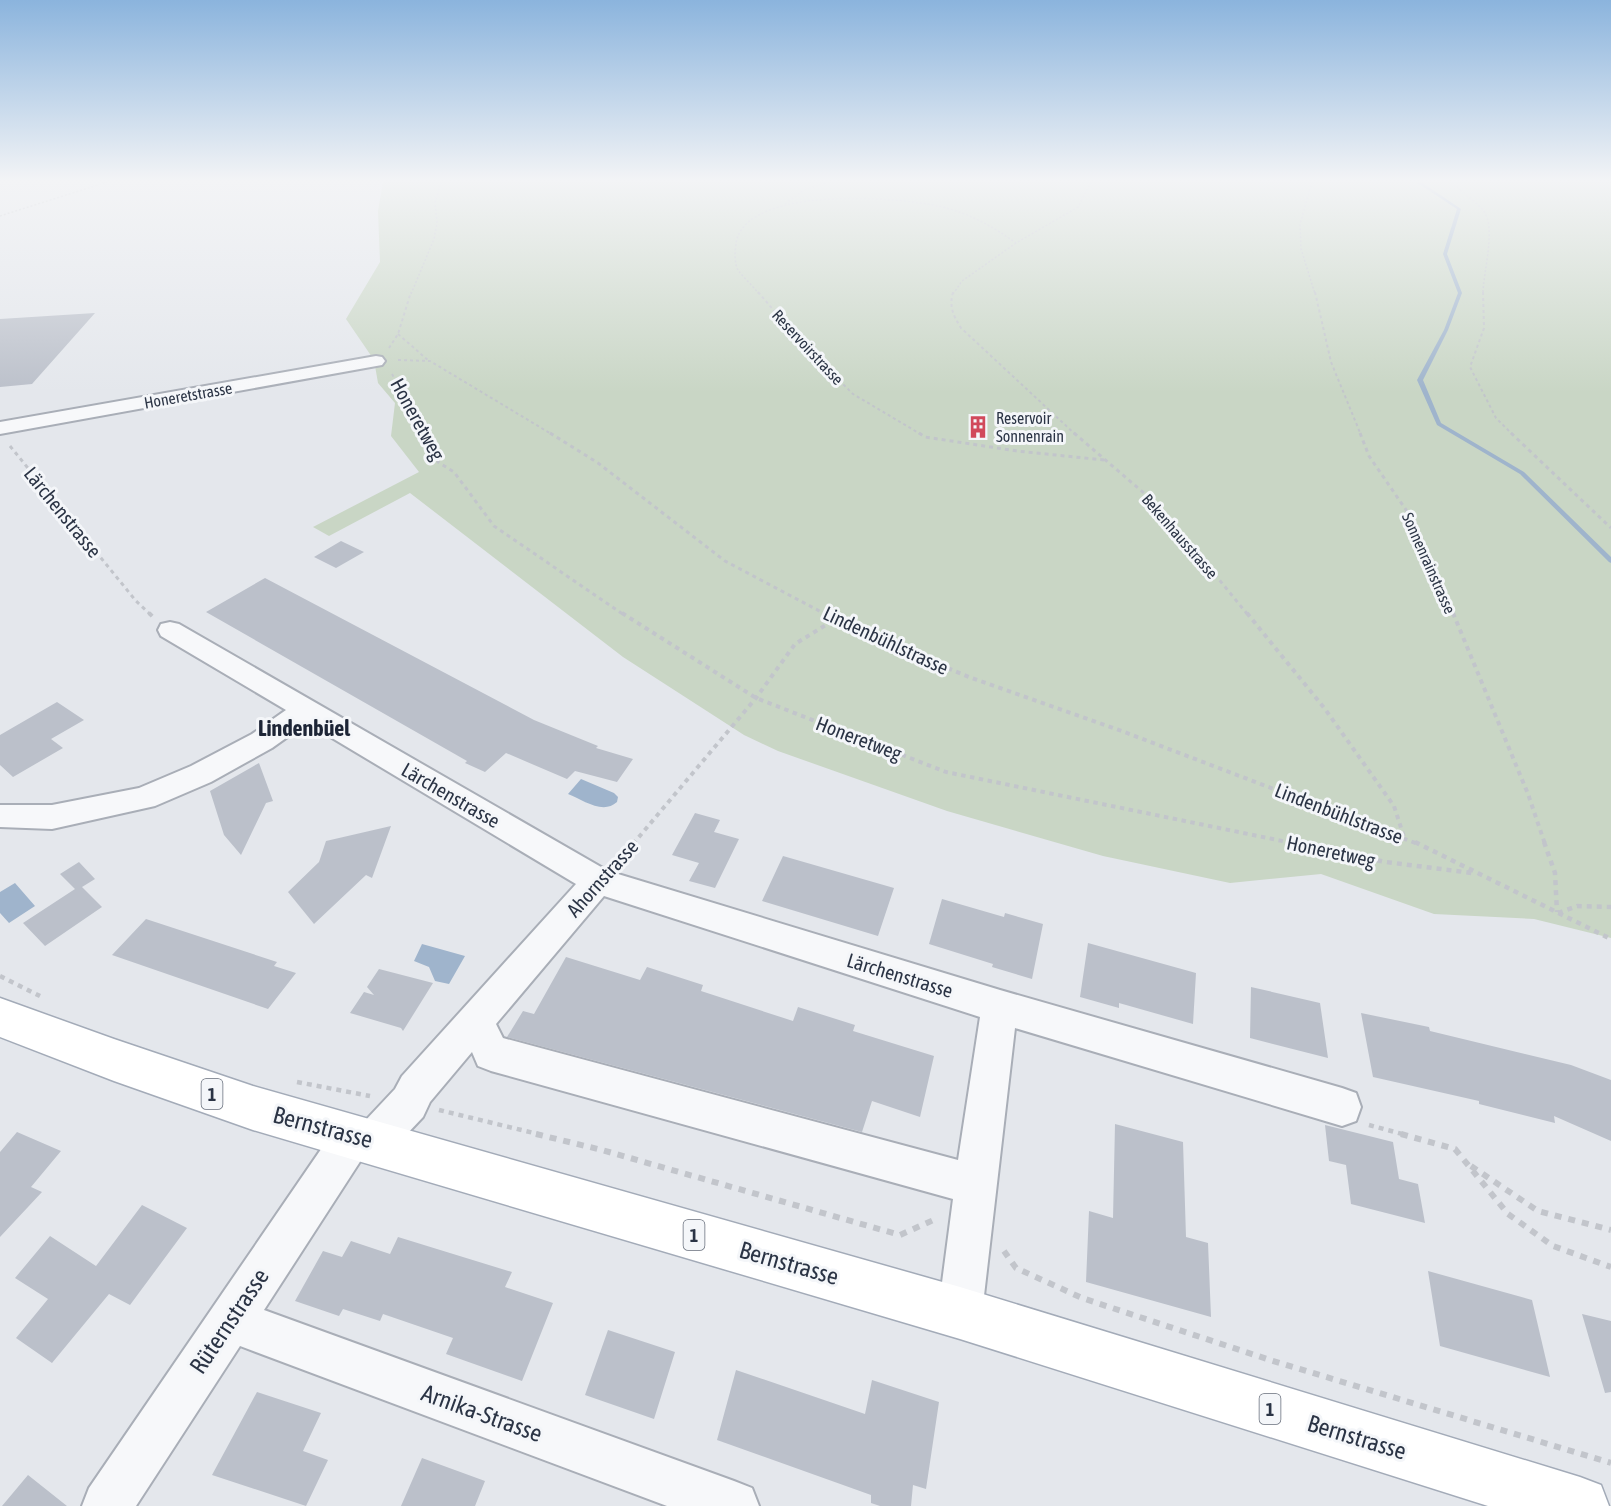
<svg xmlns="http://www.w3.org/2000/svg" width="1611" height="1506" viewBox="0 0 1611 1506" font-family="'Asap Condensed',sans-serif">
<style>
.green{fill:#c9d6c5}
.water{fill:#9fb4cc}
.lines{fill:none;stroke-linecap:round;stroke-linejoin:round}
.stream{fill:#9fb4cc;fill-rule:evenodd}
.building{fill:#bbc0ca}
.minor-casing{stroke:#a9aeb7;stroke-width:4}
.major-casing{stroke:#a3abb8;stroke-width:3}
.path-far5{stroke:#c2c5cb;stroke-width:1.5;stroke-dasharray:2 2;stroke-linecap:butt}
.path-far4{stroke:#c2c5cb;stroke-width:2;stroke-dasharray:3 3;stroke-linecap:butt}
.path-far3{stroke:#c2c5cb;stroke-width:3;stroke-dasharray:4 4;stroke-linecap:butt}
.path-far2{stroke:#c2c5cb;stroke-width:4;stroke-dasharray:4.5 4.5;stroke-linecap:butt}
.path-far1{stroke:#c2c5cb;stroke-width:4.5;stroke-dasharray:5 5;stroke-linecap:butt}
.path{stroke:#c2c5cb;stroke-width:6;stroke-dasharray:7 7;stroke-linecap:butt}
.minor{fill:#f7f8fa;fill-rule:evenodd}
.major{fill:#fff;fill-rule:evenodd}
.labels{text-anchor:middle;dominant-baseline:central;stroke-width:6;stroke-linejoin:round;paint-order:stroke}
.far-street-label{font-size:16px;fill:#2b3445;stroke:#f4f6f9}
.far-poi-label{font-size:16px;fill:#2b3445;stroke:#f4f6f9;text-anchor:start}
.shield{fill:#f4f6f9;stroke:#676e7b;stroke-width:1.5}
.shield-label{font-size:18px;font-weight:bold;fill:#2b3445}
.street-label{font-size:20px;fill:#2b3445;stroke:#f4f6f9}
.quarter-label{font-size:22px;font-weight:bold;fill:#1d2536;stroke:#f4f6f9}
.near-street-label{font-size:24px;fill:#2b3445;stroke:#f4f6f9}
</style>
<rect width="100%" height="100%" fill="#e4e7ec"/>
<!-- green -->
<path class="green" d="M 383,182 L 1611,182 L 1611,938 L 1534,919 L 1434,914 L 1321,874 L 1230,883 L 1103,856 L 947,811 L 778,751 L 744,735 L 623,657 L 410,493 L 329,536 L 313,527 L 419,472 L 391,436 L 395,403 L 378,383 L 374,360 L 346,319 L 380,262 L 378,211 Z"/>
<!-- water -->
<path class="water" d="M 581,779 L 614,793 L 618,797 L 617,802 C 603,815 583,800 568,794 Z
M 15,883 L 35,906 L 9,923 L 0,913 L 0,892 Z
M 422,944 L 465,956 L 449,984 L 435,981 L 429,967 L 414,961 Z"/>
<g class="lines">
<!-- stream -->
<path class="stream" d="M 1416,182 L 1421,182 L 1461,209 L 1447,254 L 1462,293 L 1448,330 L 1423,380 L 1441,423 L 1524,472 L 1611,557 L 1611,563 L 1609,562 L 1520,474 L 1437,425 L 1417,380 L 1444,330 L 1458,293 L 1443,254 L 1457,209 Z"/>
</g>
<!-- building -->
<path class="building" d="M 95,313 L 32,384 L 0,387 L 0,319 Z
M 341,541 L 364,552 L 336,568 L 314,557 Z
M 265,578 L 534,720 L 598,746 L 596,748 L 633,759 L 617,782 L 575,771 L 567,779 L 506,753 L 485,772 L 465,763 L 467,761 L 206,612 Z
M 57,702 L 84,720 L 51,739 L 63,748 L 13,777 L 0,765 L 0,735 Z
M 259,763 L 273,801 L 266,803 L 241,855 L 224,835 L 210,791 Z
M 695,813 L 720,820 L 714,832 L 739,839 L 715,888 L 689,881 L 699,863 L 672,855 Z
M 391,826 L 372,878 L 366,875 L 314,924 L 288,892 L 319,862 L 326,841 Z
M 783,856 L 894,888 L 878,936 L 762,901 Z
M 79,862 L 95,879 L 82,887 L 102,907 L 45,946 L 23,923 L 75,889 L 60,874 Z
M 942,899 L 1004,917 L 1005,913 L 1043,924 L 1032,979 L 992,967 L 993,964 L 929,944 Z
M 146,919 L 277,962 L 274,966 L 296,973 L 268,1009 L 112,955 Z
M 1088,943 L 1196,973 L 1193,1024 L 1119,1003 L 1119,1008 L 1080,997 Z
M 566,957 L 640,980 L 647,967 L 703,985 L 701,991 L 793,1021 L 798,1007 L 855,1025 L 853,1031 L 934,1056 L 920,1117 L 872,1101 L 862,1132 L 507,1037 L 523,1011 L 534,1014 Z
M 379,969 L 433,983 L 403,1031 L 401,1028 L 350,1013 L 364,992 L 374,995 L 367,987 Z
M 1251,987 L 1320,1003 L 1328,1058 L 1250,1038 Z
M 1361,1013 L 1429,1027 L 1430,1031 L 1571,1065 L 1611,1080 L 1611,1141 L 1554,1116 L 1555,1123 L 1479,1104 L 1479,1101 L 1373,1077 Z
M 1115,1124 L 1183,1142 L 1186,1237 L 1208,1243 L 1211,1317 L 1086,1282 L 1089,1211 L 1113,1218 Z
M 1325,1125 L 1393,1142 L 1399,1179 L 1418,1184 L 1425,1223 L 1351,1204 L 1346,1165 L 1329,1161 Z
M 17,1132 L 61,1151 L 31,1187 L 42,1192 L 0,1237 L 0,1152 Z
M 142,1205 L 187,1228 L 130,1305 L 109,1294 L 52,1363 L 16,1338 L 48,1299 L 15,1278 L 50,1236 L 96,1266 Z
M 398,1237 L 512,1272 L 505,1287 L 553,1303 L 522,1381 L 446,1354 L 453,1338 L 383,1314 L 380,1321 L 343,1309 L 339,1316 L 295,1301 L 323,1251 L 342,1257 L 351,1241 L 390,1254 Z
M 1428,1271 L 1532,1300 L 1550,1377 L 1440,1346 Z
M 1582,1314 L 1611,1321 L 1611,1392 L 1605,1393 Z
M 608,1330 L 675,1352 L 654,1419 L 585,1395 Z
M 736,1370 L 865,1414 L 872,1380 L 939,1402 L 926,1489 L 913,1485 L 911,1506 L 880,1506 L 871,1503 L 871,1495 L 717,1440 Z
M 257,1392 L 321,1413 L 303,1451 L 328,1460 L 306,1506 L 212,1475 Z
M 422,1458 L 485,1481 L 475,1506 L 401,1506 Z
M 28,1475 L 67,1506 L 2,1506 Z"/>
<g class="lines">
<!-- minor casing -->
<g class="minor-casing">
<path id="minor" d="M 376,356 L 382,357 L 385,361 L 382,365 L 0,434 L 0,422 Z
M 170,622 L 179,624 L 608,871 L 1000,990 L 1342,1088 L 1356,1093 L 1361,1107 L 1356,1121 L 1342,1126 L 1015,1028 L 982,1313 L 976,1329 L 960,1335 L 944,1329 L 938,1313 L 953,1199 L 491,1071 L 478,1066 L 472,1052 L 430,1102 L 423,1117 L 387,1155 L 373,1161 L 363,1157 L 264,1310 L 734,1481 L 752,1488 L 759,1506 L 667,1506 L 240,1346 L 136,1506 L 82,1506 L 89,1488 L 339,1123 L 353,1117 L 364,1122 L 395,1089 L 402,1076 L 576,884 L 307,723 L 272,748 L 211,782 L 155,806 L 52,829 L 0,827 L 0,805 L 52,805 L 139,788 L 191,766 L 252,734 L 286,710 L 161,636 L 158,630 L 161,624 ZM 604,896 L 980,1017 L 958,1160 L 503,1038 L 496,1024 Z"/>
</g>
<!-- major casing -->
<g class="major-casing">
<path id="major" d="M 0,998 L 114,1039 L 253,1086 L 960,1287 L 1580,1477 L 1601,1485 L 1609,1506 L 1488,1506 L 960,1339 L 253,1130 L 114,1081 L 0,1037 Z"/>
</g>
<!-- path-far5 -->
<path class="path-far5" d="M 1312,182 L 1300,224 L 1301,249 L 1315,294
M 1451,182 C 1461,191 1474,200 1483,210 C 1497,227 1483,272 1483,294
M 785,204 L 804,190 L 828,182
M 0,216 L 107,182
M 411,294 L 434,239 L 437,223 L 435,203 L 441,182
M 759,294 C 753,286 744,278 738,270 C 734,263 735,250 736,243 C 746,185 897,197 938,206 C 967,212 992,226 1016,243
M 953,294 L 962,281 L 1016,243 L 1078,207 L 1091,182"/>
<!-- path-far4 -->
<path class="path-far4" d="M 758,292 L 807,349 L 853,394 L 922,435
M 953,292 C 949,307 953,315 961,328 L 1076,435
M 1315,292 L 1331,362 L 1361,435
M 1483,292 L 1484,328 L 1470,367 L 1496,418 L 1513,435
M 398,334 L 429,361
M 389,348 L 398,334 L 411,292
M 398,360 L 430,361 L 553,435
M 392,374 L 425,435"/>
<!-- path-far3 -->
<path class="path-far3" d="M 423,433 L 439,454 L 438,462 L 454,472 L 494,526 L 624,615
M 550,433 L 598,463 L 725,561 L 827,615
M 919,433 L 925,437 L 1017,451 L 1104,460
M 1074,433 L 1159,506 L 1248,615
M 1360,433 L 1369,456 L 1415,523 L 1453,615
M 1511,433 L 1611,528
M 10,446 L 136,601 L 151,615"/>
<!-- path-far2 -->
<path class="path-far2" d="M 149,613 L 153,617
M 622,613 L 756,698 L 946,772 L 1297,844
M 825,613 L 834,620 L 969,677 L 1119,730 L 1418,844
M 1247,613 L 1325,709 L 1394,806 L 1404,837
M 1453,613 L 1528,794 L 1545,844
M 633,844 L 756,698 L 795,644 L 834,620"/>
<!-- path-far1 -->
<path class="path-far1" d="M 1289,842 L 1386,862 L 1472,873
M 1415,842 L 1611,939
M 1544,842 L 1555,873 L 1557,912
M 618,861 L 634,842
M 1558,913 L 1577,906 L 1611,907
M 0,976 L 40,996
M 297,1082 L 370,1096
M 439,1110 L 542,1135
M 1369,1125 L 1406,1135"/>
<!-- path -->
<path class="path" d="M 536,1134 L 602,1150 L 900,1235 L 938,1218
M 1401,1134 L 1455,1149 L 1508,1214 L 1553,1246 L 1611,1267
M 1471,1166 L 1538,1211 L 1611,1230
M 1004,1251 L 1016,1268 L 1082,1298 L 1270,1360 L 1611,1463"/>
<!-- minor -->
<use href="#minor" class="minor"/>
<!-- major -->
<use href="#major" class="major"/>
</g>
<!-- sky -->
<linearGradient id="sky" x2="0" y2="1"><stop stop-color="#8bb4dd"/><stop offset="0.46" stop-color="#f3f4f6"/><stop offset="1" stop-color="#f3f4f6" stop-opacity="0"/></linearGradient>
<rect width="1611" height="393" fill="url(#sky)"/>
<!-- icons -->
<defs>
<g id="building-bare" transform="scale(1.8)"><path d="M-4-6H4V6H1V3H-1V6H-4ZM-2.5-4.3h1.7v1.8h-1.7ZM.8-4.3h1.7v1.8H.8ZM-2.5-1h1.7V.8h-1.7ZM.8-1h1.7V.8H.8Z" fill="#d1495b" stroke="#f4f6f9" stroke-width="2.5" paint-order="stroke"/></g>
</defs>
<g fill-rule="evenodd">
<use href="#building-bare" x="978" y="427"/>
</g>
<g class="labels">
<!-- far-street labels -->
<g class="far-street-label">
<text transform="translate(808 347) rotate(47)">Reservoirstrasse</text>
<text transform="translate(188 395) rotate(-10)">Honeretstrasse</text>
<text transform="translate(1180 536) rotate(49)">Bekenhausstrasse</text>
<text transform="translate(1429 563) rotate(66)">Sonnenrainstrasse</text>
</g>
<!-- far-poi labels -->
<g class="far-poi-label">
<text x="996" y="418">Reservoir<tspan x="996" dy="18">Sonnenrain</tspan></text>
</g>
<!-- shield labels -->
<g class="shield">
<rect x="201.5" y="1079" width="21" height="30" rx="4.5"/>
<rect x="683.5" y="1220" width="21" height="30" rx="4.5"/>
<rect x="1259.5" y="1394" width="21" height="30" rx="4.5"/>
</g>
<g class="shield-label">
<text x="212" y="1094">1</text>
<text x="694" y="1235">1</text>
<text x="1270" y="1409">1</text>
</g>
<!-- street labels -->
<g class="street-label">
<text transform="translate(418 419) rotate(61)">Honeretweg</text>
<text transform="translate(63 512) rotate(51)">Lärchenstrasse</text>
<text transform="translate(886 640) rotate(25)">Lindenbühlstrasse</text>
<text transform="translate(859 738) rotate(21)">Honeretweg</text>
<text transform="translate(451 795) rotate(30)">Lärchenstrasse</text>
<text transform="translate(1339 813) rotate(21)">Lindenbühlstrasse</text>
<text transform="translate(1331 851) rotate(12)">Honeretweg</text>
<text transform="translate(602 878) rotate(-48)">Ahornstrasse</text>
<text transform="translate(900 975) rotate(17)">Lärchenstrasse</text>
</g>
<!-- quarter labels -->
<g class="quarter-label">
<text x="304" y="728">Lindenbüel</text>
</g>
<!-- near-street labels -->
<g class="near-street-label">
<text transform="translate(323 1127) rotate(15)">Bernstrasse</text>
<text transform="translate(789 1263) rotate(16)">Bernstrasse</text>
<text transform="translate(229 1321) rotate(-56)">Rüternstrasse</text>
<text transform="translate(482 1413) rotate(20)">Arnika-Strasse</text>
<text transform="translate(1357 1437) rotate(17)">Bernstrasse</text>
</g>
</g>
</svg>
